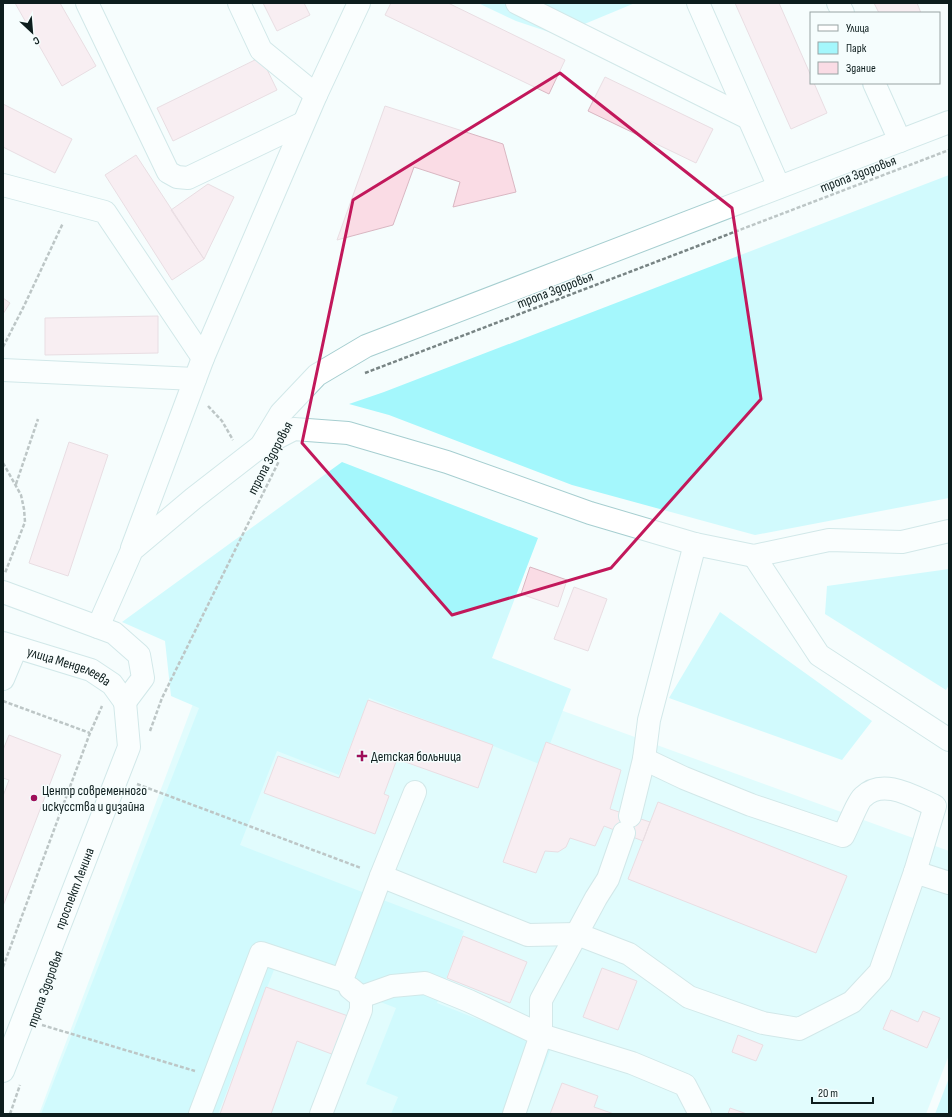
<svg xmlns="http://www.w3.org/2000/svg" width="952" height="1117" viewBox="0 0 952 1117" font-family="'Sofia Sans Condensed',sans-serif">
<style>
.built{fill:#c8fafd}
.green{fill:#a4f7fc}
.building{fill:#fadce5;stroke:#d9b7c2}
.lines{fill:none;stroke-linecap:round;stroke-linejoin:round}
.minor-casing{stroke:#a6ced0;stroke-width:24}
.path{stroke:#788484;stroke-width:2.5;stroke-dasharray:4 2;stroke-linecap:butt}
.minor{stroke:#fff;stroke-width:22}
.marked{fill:none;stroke:#c2185b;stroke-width:3;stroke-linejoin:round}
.poi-dot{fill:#9e0e59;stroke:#f5fdfd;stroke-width:1.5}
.labels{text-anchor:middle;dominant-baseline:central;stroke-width:3;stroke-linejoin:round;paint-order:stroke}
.street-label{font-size:14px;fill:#0d1d1d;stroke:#f5fdfd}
.poi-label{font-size:14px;fill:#0d1d1d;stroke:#f5fdfd;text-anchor:start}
</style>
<rect width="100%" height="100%" fill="#f5fdfd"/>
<!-- built -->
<path class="built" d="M 235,592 L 949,851 L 949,1055 L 926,1114 L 39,1114 Z"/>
<!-- green -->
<path class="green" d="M 478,3 L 635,3 L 558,35 L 516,21 Z
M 949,175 L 949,498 L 755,535 L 572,485 L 389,415 L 349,404 L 384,392 Z
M 342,462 L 538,538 L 492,658 L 571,689 L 542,765 L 369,698 L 339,775 L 277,751 L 240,845 L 464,931 L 437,1003 L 551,1048 L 526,1114 L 391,1114 L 398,1097 L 366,1084 L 396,1008 L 277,962 L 218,1114 L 41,1114 L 199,708 L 171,696 L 165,641 L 122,622 Z
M 949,569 L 949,685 L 946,690 L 825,614 L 827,586 Z
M 720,612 L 872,721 L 842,760 L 669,698 Z
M 949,1078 L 949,1114 L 935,1114 Z"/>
<!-- building -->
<path class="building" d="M 15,3 L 60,3 L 96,66 L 62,86 Z
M 263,3 L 304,3 L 310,15 L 277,31 Z
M 391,3 L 448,3 L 565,60 L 549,94 L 385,15 Z
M 735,3 L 779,3 L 811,76 L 811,83 L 814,83 L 827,113 L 791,129 Z
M 874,3 L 917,3 L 921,13 L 879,13 Z
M 261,57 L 277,90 L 173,141 L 157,108 Z
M 605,77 L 713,129 L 696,163 L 588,111 Z
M 3,104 L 72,139 L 55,173 L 3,147 Z
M 385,106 L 503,144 L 516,192 L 453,207 L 460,182 L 414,167 L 393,225 L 337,240 Z
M 136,155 L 204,259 L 172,280 L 105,175 Z
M 208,184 L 234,197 L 204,259 L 171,210 Z
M 3,298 L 10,303 L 3,314 Z
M 158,316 L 158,353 L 45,355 L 45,318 Z
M 69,442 L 108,455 L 68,576 L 29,563 Z
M 530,567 L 567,580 L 558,607 L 521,594 Z
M 574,587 L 607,599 L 588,651 L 554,639 Z
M 368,700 L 493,745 L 478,788 L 397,759 L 384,794 L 389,796 L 375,834 L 264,793 L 278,756 L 339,778 Z
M 9,735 L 61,755 L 3,906 L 3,796 L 9,780 L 3,778 L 3,750 Z
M 546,742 L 621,770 L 610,809 L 650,822 L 643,841 L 604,826 L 595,846 L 570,838 L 566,847 L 558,852 L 545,851 L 536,873 L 503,862 Z
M 658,802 L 847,876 L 816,953 L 628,879 Z
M 463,936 L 527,962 L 510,1003 L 447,978 Z
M 602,968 L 637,981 L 618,1030 L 583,1017 Z
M 266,987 L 351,1017 L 337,1056 L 297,1041 L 271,1114 L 220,1114 Z
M 891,1010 L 918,1022 L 923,1011 L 940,1018 L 927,1048 L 883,1029 Z
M 738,1035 L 763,1045 L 756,1061 L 732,1052 Z
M 562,1083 L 598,1096 L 594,1107 L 614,1114 L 550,1114 Z
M 730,1108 L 747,1114 L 728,1114 Z"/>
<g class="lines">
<!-- minor casing -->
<g class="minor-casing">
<g id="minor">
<path d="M 87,3 L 168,172 L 177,177 L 188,178 L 303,123"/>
<path d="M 239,3 L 261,50 L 316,95"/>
<path d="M 517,3 L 748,118"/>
<path d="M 698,3 L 779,187"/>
<path d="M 838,3 L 843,13"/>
<path d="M 874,83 L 900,141"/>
<path d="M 3,185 L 105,212 L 203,358"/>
<path d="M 3,370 L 195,379"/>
<path d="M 261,446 L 281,413 L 317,375 L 366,346 L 949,122"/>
<path d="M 132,548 L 203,358 L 316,95 L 359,3"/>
<path d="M 754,556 L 819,655 L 949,740"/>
<path d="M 3,592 L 114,633 L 139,655 L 143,678 L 125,702"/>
<path d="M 98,627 L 132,550 L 194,498 L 261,446 L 294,429 L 348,433 L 447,462 L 590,513 L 695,544 L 754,556 L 829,540 L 902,542 L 949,531"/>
<path id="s1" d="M 3,643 L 91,670 L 112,684 L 125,702"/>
<path d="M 3,679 L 16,648"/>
<path d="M 630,816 L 644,759"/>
<path d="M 915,872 L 949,883"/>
<path d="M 381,876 L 528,935 L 577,934 L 629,954 L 689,997 L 763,1023 L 799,1029 L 852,1002 L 880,972 L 915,872 L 935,806 C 914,797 883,777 863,797 C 858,801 847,829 843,836 L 751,805 L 684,778 L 644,759 L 649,720 L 695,544"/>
<path d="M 361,997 L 392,986 L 425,983 L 469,1001 L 541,1035 L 632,1063 L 685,1085 L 700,1114"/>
<path id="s2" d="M 3,1071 L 129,747 L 125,702"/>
<path d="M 200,1114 L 261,953 L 342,980 L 381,876 L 415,792"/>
<path d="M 321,1114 L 361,1010 L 361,997 L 350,988"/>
<path d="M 514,1114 L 541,1035 L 541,1000 L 596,898 L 608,879 L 624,833"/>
</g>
</g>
<!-- path -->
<path class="path" d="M 3,347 L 24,306 L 63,223
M 365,373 L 949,150
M 208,406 L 222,421 L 233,440
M 3,463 L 21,495 L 24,509 L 25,522 L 5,573
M 16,484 L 38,419
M 3,701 L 90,733
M 150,731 L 162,698 L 279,461
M 137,784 L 361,868
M 3,967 L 90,733 L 102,706
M 42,1025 L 195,1071
M 10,1114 L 20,1085"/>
<!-- minor -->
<use href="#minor" class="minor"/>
</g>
<!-- marked area -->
<path d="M0 0H952V1117H0ZM 560,73 L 732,208 L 761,399 L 611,568 L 452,615 L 302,443 L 353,200 Z" fill="#f5fdfd" fill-opacity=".55" fill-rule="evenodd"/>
<path class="marked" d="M 560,73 L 732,208 L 761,399 L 611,568 L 452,615 L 302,443 L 353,200 Z"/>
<!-- markers -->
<g class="poi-dot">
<path d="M360 750h4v4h4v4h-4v4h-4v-4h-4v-4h4z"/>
<circle cx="34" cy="798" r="4"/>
</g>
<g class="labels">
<!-- street labels -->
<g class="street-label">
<text transform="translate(858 174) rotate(-21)">тропа Здоровья</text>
<text transform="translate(555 290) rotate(-21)">тропа Здоровья</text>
<text transform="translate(270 458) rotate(-62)">тропа Здоровья</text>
<text stroke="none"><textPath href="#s1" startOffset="70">улица Менделеева</textPath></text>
<text stroke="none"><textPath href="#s2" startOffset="196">проспект Ленина</textPath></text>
<text transform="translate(45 989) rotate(-70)">тропа Здоровья</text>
</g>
<!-- poi labels -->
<g class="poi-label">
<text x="371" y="756">Детская больница</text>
<text x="42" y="790">Центр современного<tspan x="42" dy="16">искусства и дизайна</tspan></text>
</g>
</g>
<!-- border -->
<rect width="952" height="1117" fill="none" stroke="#0d1d1d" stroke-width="8"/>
<!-- legend -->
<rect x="810" y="12" width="130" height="72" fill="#f5fdfd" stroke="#98a3a3"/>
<rect x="818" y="25" width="20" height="6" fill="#ffffff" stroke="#98a3a3"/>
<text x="846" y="32" font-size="12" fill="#0d1d1d">Улица</text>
<rect x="818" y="42" width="20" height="12" fill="#a4f7fc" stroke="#98a3a3"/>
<text x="846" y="52" font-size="12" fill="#0d1d1d">Парк</text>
<rect x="818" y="62" width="20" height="12" fill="#fadce5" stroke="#98a3a3"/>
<text x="846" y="72" font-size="12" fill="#0d1d1d">Здание</text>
<!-- north arrow -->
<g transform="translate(32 32) rotate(154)" stroke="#f5fdfd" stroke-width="3" paint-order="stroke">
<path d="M0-3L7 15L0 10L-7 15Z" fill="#0d1d1d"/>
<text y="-6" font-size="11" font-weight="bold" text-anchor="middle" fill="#0d1d1d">С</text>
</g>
<!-- scale -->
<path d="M812 1097v6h61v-6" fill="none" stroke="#0d1d1d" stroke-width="2"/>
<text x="818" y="1097" font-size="12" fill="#0d1d1d" stroke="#f5fdfd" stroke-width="3" paint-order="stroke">20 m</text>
</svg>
